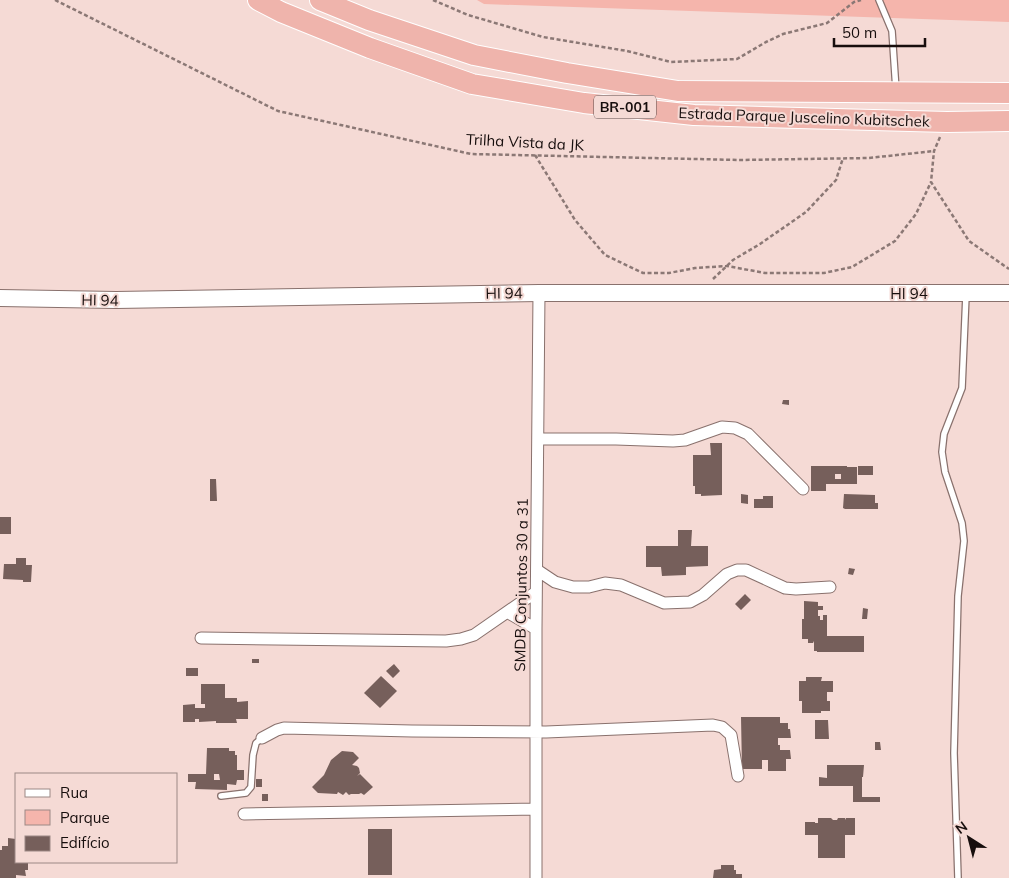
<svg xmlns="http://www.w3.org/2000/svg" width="1009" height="878" viewBox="0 0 1009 878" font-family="Mulish,sans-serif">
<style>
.green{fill:#f5b5ac}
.building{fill:#765f5b;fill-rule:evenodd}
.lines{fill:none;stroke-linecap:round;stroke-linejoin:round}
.lane-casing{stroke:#89716d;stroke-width:8}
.street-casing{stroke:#89716d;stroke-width:13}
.secondary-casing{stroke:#89716d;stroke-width:18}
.highway-casing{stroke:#fff;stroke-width:22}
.path{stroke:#8b7875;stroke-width:2.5;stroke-dasharray:4 2.5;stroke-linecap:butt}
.lane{stroke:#fff;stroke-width:5.5}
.street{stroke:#fff;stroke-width:11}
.secondary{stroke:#fff;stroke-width:16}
.highway{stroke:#efb4ac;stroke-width:20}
.labels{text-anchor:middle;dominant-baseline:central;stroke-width:4;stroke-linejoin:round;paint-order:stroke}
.shield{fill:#f5dad5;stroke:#5a4b49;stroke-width:1}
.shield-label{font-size:14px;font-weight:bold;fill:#170e0d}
.street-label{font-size:15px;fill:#170e0d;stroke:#f5dad5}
</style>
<rect width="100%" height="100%" fill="#f5dad5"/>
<!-- green -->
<path class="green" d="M 477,0 L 1009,0 L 1009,22 L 484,4 Z"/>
<!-- building -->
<path class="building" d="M 783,400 L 789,400 L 789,405 L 782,404 Z
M 710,443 L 722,443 L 722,495 L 701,496 L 701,494 L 695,494 L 695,486 L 693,486 L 693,455 L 711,455 Z
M 811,466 L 847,466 L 847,467 L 857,467 L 857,484 L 826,484 L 826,491 L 811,491 ZM 835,474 L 841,474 L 841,479 L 835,479 Z
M 858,466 L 873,466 L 873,475 L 858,475 Z
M 210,479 L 216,479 L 217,501 L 210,501 Z
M 741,494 L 748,495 L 748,504 L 741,503 Z
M 844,494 L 875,495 L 875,503 L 878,503 L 878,509 L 845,509 L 843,508 Z
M 763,496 L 773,496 L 773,508 L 754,508 L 754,499 L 763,499 Z
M 0,517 L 11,517 L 11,534 L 0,534 Z
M 678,530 L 692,530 L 691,546 L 708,546 L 708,566 L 686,567 L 686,575 L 662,576 L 661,567 L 646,567 L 646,546 L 678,546 Z
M 16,558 L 26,558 L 26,565 L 32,565 L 31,582 L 23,582 L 23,580 L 3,579 L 4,564 L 16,564 Z
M 849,568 L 855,569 L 853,575 L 848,574 Z
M 745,594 L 751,600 L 741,610 L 735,604 Z
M 804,601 L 818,602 L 818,606 L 823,606 L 823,610 L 818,610 L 818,616 L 820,616 L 820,620 L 823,620 L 823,615 L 827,615 L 827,636 L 864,636 L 864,652 L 817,652 L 817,651 L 814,651 L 814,641 L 813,643 L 808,643 L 808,639 L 802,639 L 802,619 L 804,619 Z
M 863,608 L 868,609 L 867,619 L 862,619 Z
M 252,659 L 259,659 L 259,663 L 252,663 Z
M 394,664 L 400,671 L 393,678 L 386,671 Z
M 186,668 L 198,668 L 198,676 L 186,676 Z
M 381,676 L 397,691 L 380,708 L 364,693 Z
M 806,677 L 822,677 L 821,681 L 833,681 L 833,692 L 827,692 L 827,701 L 830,701 L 830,711 L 821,711 L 821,713 L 802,713 L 802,701 L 799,701 L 799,681 L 806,681 Z
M 201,684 L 225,684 L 225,698 L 237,698 L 237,702 L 248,701 L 248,719 L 236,719 L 237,723 L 216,723 L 216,721 L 199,722 L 199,719 L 195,719 L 195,722 L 183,722 L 183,705 L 195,704 L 195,708 L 205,708 L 205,704 L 201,704 Z
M 741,717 L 780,717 L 780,723 L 788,723 L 788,729 L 790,729 L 791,738 L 778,738 L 778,745 L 780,745 L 780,750 L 790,750 L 791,759 L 786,759 L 786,771 L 768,771 L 768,760 L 762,760 L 762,769 L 742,769 Z
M 815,720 L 828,720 L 829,739 L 815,739 Z
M 875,742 L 880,742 L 881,750 L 875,750 Z
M 207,748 L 229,748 L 229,751 L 235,751 L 235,755 L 237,755 L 237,770 L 244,770 L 244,780 L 237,780 L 236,785 L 227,784 L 227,790 L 195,789 L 196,782 L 188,782 L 188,774 L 206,774 ZM 214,774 L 219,774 L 220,780 L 214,780 Z
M 342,751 L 353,752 L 359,758 L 352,765 L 357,766 L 359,768 L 360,773 L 357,776 L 360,774 L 373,787 L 364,795 L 361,793 L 359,794 L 351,794 L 349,795 L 346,792 L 343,795 L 338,792 L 337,794 L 318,793 L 312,787 L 324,775 L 331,760 Z
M 827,765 L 864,765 L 863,777 L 862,777 L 862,797 L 880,797 L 880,802 L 853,802 L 853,786 L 819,786 L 819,777 L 827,778 Z
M 256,779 L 262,779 L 262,787 L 256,787 Z
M 262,794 L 268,794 L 268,801 L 262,801 Z
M 818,818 L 831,818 L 833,820 L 837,820 L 838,818 L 845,818 L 846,820 L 846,818 L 855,818 L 855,835 L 845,835 L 845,858 L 818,858 L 818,835 L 805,835 L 805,822 L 815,822 L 815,823 L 818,823 Z
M 368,829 L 392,829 L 392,875 L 368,875 Z
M 8,838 L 16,839 L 16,862 L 28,862 L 28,870 L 25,870 L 26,876 L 16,875 L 16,878 L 0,878 L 0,850 L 2,850 L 2,846 L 8,846 Z
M 721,865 L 734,865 L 734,870 L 736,870 L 736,874 L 742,874 L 742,878 L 713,878 L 714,870 L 721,869 Z"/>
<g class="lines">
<!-- lane casing -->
<g class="lane-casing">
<path id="lane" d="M 879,0 L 892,31 L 896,90
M 221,796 L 246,793 L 251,787 L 253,755 L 256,743 L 262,738
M 958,878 L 954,753 L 958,596 L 964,541 L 962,523 L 945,472 L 942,452 L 944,434 L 962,388 L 966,295"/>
</g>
<!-- street casing -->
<g class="street-casing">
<path id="street" d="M 538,439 L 616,439 L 673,441 L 685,440 L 722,427 L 735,428 L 748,434 L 803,489
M 537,570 L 555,582 L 573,587 L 589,587 L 605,583 L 621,585 L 664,603 L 690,602 L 703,595 L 727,574 L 737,570 L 746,570 L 785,588 L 796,589 L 830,587
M 507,612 L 536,629
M 201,638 L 446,641 L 461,639 L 474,635 L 536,592
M 262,738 L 277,730 L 284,728 L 412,731 L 546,732 L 713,725 L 722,727 L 731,735 L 738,776
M 244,814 L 536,809
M 536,878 L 536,629 L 539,293"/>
</g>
<!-- secondary casing -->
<g class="secondary-casing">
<path id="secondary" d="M 0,298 L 116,300 L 539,293 L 1009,293"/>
</g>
<!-- highway casing -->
<g class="highway-casing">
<path id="highway" d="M 258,0 L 281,12 L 370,48 L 472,84 L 584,103 L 694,115 L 947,122 L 1009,121
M 320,0 L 369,20 L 474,55 L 567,73 L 678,91 L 1009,93"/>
</g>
<!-- path -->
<path class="path" d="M 55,0 L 278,111 L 471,154 L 740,160 L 869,158 L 934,151
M 433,0 L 468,15 L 543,37 L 627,51 L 671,62 L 737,59 L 766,42 L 783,34 L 827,23 L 854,2 L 861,0
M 940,137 L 934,151 L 931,182 L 969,241 L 1009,269
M 535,155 L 575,220 L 605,255 L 643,273 L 669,273 L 695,268 L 727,266 L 765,273 L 824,273 L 852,267 L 895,241 L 916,214 L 931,182
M 713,279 L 733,260 L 760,244 L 806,212 L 836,180 L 843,158"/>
<!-- lane -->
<use href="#lane" class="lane"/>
<!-- street -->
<use href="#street" class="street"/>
<!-- secondary -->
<use href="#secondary" class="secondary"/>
<!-- highway -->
<use href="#highway" class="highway"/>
</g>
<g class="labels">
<!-- shield labels -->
<rect class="shield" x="594" y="95.5" width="62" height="23" rx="4"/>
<g class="shield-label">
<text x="625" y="107">BR-001</text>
</g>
<!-- street labels -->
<g class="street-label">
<text transform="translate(804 117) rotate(2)">Estrada Parque Juscelino Kubitschek</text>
<text transform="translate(525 142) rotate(3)">Trilha Vista da JK</text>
<text transform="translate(504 293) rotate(-1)">HI 94</text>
<text x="909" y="293">HI 94</text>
<text transform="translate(100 300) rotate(1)">HI 94</text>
<text transform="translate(521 585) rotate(-89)">SMDB Conjuntos 30 a 31</text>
</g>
</g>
<!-- legend -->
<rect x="15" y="773" width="162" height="90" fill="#f5dad5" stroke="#9c8885"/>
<rect x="25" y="789" width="25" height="8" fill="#ffffff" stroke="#9c8885"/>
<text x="60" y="798" font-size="15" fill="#170e0d">Rua</text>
<rect x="25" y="810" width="25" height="15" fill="#f5b5ac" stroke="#9c8885"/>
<text x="60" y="823" font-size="15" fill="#170e0d">Parque</text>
<rect x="25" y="836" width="25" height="15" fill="#765f5b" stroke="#9c8885"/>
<text x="60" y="848" font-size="15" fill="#170e0d">Edifício</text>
<!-- north arrow -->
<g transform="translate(969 838) rotate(324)" stroke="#f5dad5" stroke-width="4" paint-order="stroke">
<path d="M0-4L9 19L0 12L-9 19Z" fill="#170e0d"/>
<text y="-8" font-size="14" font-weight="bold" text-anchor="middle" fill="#170e0d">N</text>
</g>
<!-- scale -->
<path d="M834 38v8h91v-8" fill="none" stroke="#170e0d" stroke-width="2.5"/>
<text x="842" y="38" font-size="15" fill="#170e0d" stroke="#f5dad5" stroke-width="4" paint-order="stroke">50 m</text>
</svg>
